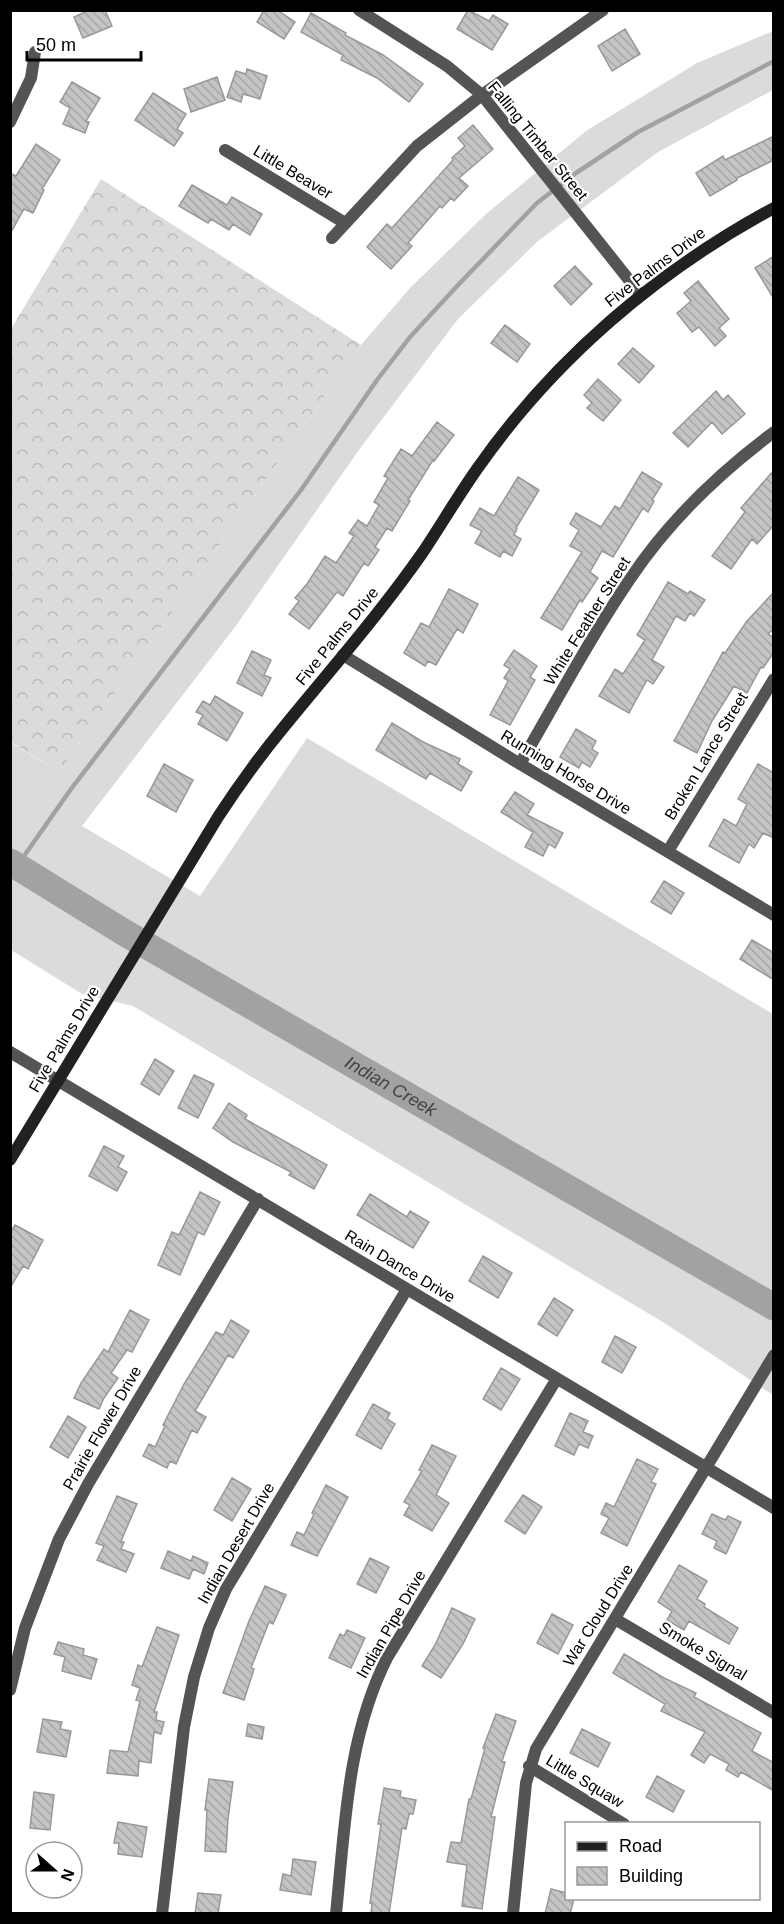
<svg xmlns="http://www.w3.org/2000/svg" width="784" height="1924" viewBox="0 0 784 1924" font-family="Helvetica,sans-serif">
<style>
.grass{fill:#dbdbdb}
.forest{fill:url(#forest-crowns)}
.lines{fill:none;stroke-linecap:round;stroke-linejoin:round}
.stream{stroke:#a2a2a2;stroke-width:4.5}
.river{stroke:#a2a2a2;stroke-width:27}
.building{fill:url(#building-back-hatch);stroke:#989898;stroke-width:1.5}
.street{stroke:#545454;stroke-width:12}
.secondary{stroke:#212121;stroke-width:12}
.labels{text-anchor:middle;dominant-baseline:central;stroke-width:4.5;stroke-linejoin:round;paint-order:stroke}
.street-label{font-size:16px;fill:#000;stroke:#fff}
.water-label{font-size:18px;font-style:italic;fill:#434343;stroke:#fff}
</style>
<defs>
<pattern id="forest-crowns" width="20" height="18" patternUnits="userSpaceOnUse" patternTransform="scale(1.5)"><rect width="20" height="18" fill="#dbdbdb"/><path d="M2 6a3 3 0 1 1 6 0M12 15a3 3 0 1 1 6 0" fill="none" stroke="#bababa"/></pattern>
<pattern id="building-back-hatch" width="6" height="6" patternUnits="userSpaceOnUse" patternTransform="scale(1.5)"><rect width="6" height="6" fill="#c4c4c4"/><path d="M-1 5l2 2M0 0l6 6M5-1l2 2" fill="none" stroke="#a7a7a7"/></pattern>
</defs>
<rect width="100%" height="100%" fill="#fff"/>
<!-- grass -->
<path class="grass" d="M 773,31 L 773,90 L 658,152 L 538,241 L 458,319 L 361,447 L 235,627 L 82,826 L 200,896 L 307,738 L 773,1014 L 773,1395 L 666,1324 L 133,1006 L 82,994 L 11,950 L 10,742 L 59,772 L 361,345 L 410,288 L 486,214 L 586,131 L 697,63 Z"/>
<!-- forest -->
<path class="forest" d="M 101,179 L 361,345 L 59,772 L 11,742 L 11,329 Z"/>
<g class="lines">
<!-- stream -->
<path class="stream" d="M 17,866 L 71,789 L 301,490 L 377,380 L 410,337 L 459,284 L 537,203 L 576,173 L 638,132 L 774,61"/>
<!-- river -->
<path class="river" id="s1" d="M 10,862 L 125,933 L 774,1307"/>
</g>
<!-- building -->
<path class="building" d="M 89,10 L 105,10 L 112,26 L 83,38 L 74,17 Z
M 264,10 L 277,10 L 295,22 L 284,39 L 257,22 Z
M 468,10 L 489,21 L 493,15 L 508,24 L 492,50 L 457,29 Z
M 311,13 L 346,33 L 345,35 L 383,55 L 423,84 L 409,102 L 377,78 L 341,60 L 343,55 L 301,32 Z
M 625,29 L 640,54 L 612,71 L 598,46 Z
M 247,69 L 267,76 L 260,99 L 243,94 L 241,102 L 227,97 L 236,71 L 246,74 Z
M 217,77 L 225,100 L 191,112 L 184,89 Z
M 72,82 L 100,98 L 86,121 L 89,122 L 85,133 L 63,124 L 70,108 L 60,102 Z
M 153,93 L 186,114 L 177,129 L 183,133 L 174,146 L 135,120 Z
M 473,125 L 493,149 L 459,178 L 468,186 L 454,201 L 451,198 L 442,208 L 440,206 L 408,243 L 412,246 L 391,269 L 367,247 L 387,224 L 392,228 L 453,160 L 452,158 L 465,146 L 458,138 Z
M 774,136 L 774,160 L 737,178 L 737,180 L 710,196 L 696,173 L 723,156 L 725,160 Z
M 36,144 L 60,160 L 42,189 L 44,190 L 33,213 L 24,209 L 10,234 L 10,173 L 16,176 Z
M 192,185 L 227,205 L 232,197 L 262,214 L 250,235 L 233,224 L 229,230 L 211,219 L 208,223 L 179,206 Z
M 774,256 L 774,299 L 755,268 Z
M 575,266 L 592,284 L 571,305 L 554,286 Z
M 698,281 L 729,319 L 719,328 L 726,336 L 715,346 L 699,327 L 692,332 L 677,313 L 691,301 L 684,293 Z
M 505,325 L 530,344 L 517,362 L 491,343 Z
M 633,348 L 654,366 L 639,383 L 618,364 Z
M 598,379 L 621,400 L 603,421 L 587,408 L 592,403 L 584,395 Z
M 716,391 L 723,400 L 728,395 L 745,414 L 722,434 L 712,422 L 688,447 L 673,433 Z
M 437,422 L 454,435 L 434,461 L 433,460 L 408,500 L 410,501 L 392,531 L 387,528 L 375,547 L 379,550 L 368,566 L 364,563 L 343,596 L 337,592 L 309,629 L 289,614 L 299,601 L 295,598 L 307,584 L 325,556 L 336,563 L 354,536 L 349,533 L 358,520 L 367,526 L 379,505 L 374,502 L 388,478 L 384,476 L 401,449 L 412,456 Z
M 774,470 L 774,525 L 757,544 L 752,539 L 731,569 L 712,556 L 745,512 L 741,508 Z
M 642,472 L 662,484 L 652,500 L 654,501 L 648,512 L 643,508 L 613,557 L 602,551 L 590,572 L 598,578 L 582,602 L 580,600 L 562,630 L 541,618 L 582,552 L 570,546 L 579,530 L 570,524 L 576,513 L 601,527 L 615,506 L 620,509 Z
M 518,477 L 539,490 L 516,528 L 517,529 L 514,535 L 521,539 L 512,556 L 503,551 L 500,557 L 475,543 L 482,531 L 470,525 L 480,508 L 494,516 Z
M 668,582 L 688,594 L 690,591 L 705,600 L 694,616 L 690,613 L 685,621 L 676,616 L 652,660 L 664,667 L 653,684 L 647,680 L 629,713 L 599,696 L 615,669 L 623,674 L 645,640 L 637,635 Z
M 449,589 L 478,604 L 463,633 L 457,629 L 436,665 L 428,661 L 425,666 L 404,653 L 421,623 L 429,627 Z
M 774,592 L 774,628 L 768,634 L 774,638 L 774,652 L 763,668 L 761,667 L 747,693 L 734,686 L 712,721 L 697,753 L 674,741 L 723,652 L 725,653 L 747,621 Z
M 514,650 L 537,666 L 530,677 L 535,680 L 510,725 L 490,715 L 508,681 L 504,678 L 510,669 L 504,665 Z
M 252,651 L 271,660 L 264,675 L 271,678 L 262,696 L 237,683 Z
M 215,696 L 243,713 L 227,741 L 198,724 L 203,715 L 196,712 L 203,701 L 210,705 Z
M 392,723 L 423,742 L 460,759 L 458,764 L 472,772 L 461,791 L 430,773 L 426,779 L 376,750 Z
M 576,729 L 596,741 L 592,749 L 598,753 L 590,767 L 582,762 L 579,768 L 560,757 Z
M 164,764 L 193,780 L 176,812 L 147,796 Z
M 758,764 L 774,773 L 774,838 L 763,833 L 754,848 L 749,844 L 739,863 L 709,846 L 724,819 L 736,826 L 747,804 L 738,799 Z
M 515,792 L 534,804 L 527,815 L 563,833 L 555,848 L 549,844 L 543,856 L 525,847 L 533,832 L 501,812 Z
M 664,881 L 684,893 L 671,914 L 651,902 Z
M 752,940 L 774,953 L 774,980 L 740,959 Z
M 155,1059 L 174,1071 L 159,1095 L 141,1084 Z
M 194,1075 L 214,1084 L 198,1118 L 178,1108 Z
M 229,1103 L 247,1115 L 245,1119 L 327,1165 L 314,1189 L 289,1175 L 291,1172 L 233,1142 L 213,1128 Z
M 104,1146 L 124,1156 L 118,1167 L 127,1172 L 117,1191 L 89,1176 Z
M 200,1192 L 220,1202 L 204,1235 L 198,1232 L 180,1275 L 158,1265 L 172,1232 L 179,1235 Z
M 370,1194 L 407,1217 L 410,1211 L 429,1222 L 413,1248 L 357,1215 Z
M 15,1225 L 43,1240 L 28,1269 L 23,1266 L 10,1288 L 10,1234 Z
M 483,1256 L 512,1273 L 498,1298 L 469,1281 Z
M 554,1298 L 573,1310 L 557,1336 L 538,1324 Z
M 130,1310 L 149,1320 L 132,1352 L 127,1350 L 111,1373 L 118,1378 L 104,1398 L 99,1409 L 74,1398 L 81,1383 L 104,1349 L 108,1352 Z
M 231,1320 L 249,1331 L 233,1358 L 228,1355 L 195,1411 L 206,1417 L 197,1433 L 192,1430 L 176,1464 L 170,1461 L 167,1468 L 143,1456 L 149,1444 L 155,1447 L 165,1426 L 163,1425 L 184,1384 L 216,1332 L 223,1335 Z
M 615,1336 L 636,1347 L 622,1373 L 602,1362 Z
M 501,1368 L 520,1379 L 501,1410 L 483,1399 Z
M 373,1404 L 390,1413 L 387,1419 L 395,1424 L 381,1449 L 356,1435 Z
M 570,1413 L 588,1421 L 583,1432 L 593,1436 L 588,1448 L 579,1444 L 574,1455 L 555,1446 Z
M 68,1416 L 86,1427 L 68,1458 L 50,1447 Z
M 432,1445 L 456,1456 L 436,1495 L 449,1503 L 432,1531 L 404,1515 L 410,1505 L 404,1502 L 422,1471 L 419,1470 Z
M 637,1459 L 658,1469 L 651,1482 L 656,1484 L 627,1546 L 601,1533 L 609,1518 L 601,1514 L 606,1503 L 614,1507 Z
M 232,1478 L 251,1489 L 232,1521 L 214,1510 Z
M 326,1485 L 348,1497 L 317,1556 L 291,1545 L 297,1532 L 304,1535 L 314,1514 L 312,1513 Z
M 523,1495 L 542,1507 L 525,1534 L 505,1521 Z
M 117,1496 L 137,1504 L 121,1541 L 124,1542 L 121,1549 L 134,1554 L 126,1572 L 97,1560 L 104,1546 L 96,1543 Z
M 712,1514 L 725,1520 L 728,1516 L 741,1522 L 726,1554 L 714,1548 L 717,1541 L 702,1534 Z
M 168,1551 L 191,1561 L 193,1556 L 208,1563 L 204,1574 L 193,1569 L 189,1579 L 161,1568 Z
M 370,1558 L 389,1567 L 376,1593 L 357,1584 Z
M 679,1565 L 707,1581 L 697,1599 L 705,1604 L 704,1607 L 738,1628 L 729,1644 L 689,1621 L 684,1630 L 667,1620 L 672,1611 L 658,1602 Z
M 265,1586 L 286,1595 L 273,1624 L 269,1622 L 251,1668 L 254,1669 L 244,1700 L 223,1693 L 249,1621 Z
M 452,1608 L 475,1619 L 463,1644 L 441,1678 L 422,1666 L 435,1645 Z
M 552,1614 L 573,1625 L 558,1654 L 537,1643 Z
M 157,1627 L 179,1635 L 154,1712 L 157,1712 L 156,1720 L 164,1722 L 161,1734 L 154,1732 L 151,1763 L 139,1761 L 138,1776 L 107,1773 L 110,1750 L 128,1752 L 140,1701 L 136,1700 L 140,1688 L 132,1685 L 138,1665 L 142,1667 Z
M 347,1630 L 365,1638 L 351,1668 L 329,1658 L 340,1634 L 344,1636 Z
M 58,1642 L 84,1649 L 83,1655 L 97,1659 L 91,1679 L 62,1671 L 65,1657 L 54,1654 Z
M 624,1654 L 664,1678 L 696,1693 L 694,1697 L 761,1733 L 752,1751 L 774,1763 L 774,1791 L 741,1772 L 738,1777 L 726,1770 L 729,1764 L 710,1754 L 704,1763 L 691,1755 L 705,1732 L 661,1711 L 665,1704 L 613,1673 Z
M 496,1714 L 516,1721 L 502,1761 L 505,1762 L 491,1817 L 495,1817 L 482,1909 L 462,1906 L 467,1865 L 447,1862 L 451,1842 L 461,1843 L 469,1799 L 471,1799 L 485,1748 L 483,1748 Z
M 43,1719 L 62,1722 L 60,1729 L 71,1731 L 66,1757 L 37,1752 Z
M 248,1724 L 264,1727 L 262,1739 L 246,1736 Z
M 582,1729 L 610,1743 L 598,1767 L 570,1753 Z
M 657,1776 L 684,1791 L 673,1812 L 646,1797 Z
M 209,1779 L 233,1782 L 228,1819 L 226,1852 L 205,1851 L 207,1810 L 205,1810 Z
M 384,1788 L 401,1791 L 400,1797 L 416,1800 L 413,1814 L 409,1814 L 406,1829 L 402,1828 L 389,1914 L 371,1914 L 372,1904 L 370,1903 L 381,1824 L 378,1824 Z
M 34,1792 L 54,1795 L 50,1830 L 30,1828 Z
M 118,1822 L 147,1827 L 142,1857 L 118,1854 L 119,1843 L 114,1843 Z
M 293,1859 L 316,1862 L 311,1895 L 280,1890 L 283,1874 L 291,1876 Z
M 551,1889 L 567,1893 L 567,1899 L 574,1899 L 570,1914 L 545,1914 Z
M 198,1893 L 221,1895 L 218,1914 L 195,1914 Z"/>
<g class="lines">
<!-- street -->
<path class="street" d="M 359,10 L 447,66 L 482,95 L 641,295
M 10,122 L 31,78 L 35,52
M 225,150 L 345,223
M 332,238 L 417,146 L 482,95 L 603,10
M 343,655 L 520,764 L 774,915
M 520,764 C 556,702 590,638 630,579 C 668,522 719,473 774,432
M 668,851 L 774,679
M 10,1052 L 774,1508
M 615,1619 L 774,1713
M 10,1690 L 25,1628 L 59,1539 L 88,1484 L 258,1199
M 529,1766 L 624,1824
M 162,1914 L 184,1727 L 194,1677 L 209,1628 L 226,1589 L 407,1289
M 336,1914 C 345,1827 347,1737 387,1658 L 556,1380
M 513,1914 L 526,1783 L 536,1749 L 774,1355"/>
<!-- secondary -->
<path class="secondary" d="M 10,1160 L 218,817 C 237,788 257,760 279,733 C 312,692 347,652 379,611 C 394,592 409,572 423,552 C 441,525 458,496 477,469 C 553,360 657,271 774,208"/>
</g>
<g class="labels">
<!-- street labels -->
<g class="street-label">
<text transform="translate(538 141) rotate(51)">Falling Timber Street</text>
<text transform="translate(293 172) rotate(31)">Little Beaver</text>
<text transform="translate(655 267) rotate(-37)">Five Palms Drive</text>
<text transform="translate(587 621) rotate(-58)">White Feather Street</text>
<text transform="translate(337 636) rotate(-51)">Five Palms Drive</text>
<text transform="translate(706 756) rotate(-59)">Broken Lance Street</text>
<text transform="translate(566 772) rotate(31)">Running Horse Drive</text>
<text transform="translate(64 1039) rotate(-59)">Five Palms Drive</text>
<text transform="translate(400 1266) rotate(31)">Rain Dance Drive</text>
<text transform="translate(102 1428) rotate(-60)">Prairie Flower Drive</text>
<text transform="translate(236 1543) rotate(-60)">Indian Desert Drive</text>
<text transform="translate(598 1615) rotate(-58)">War Cloud Drive</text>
<text transform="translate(391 1624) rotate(-60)">Indian Pipe Drive</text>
<text transform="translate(703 1651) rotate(31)">Smoke Signal</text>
<text transform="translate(585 1781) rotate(31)">Little Squaw</text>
</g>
<!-- water labels -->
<g class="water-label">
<text stroke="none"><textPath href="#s1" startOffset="442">Indian Creek</textPath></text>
</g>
</g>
<!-- border -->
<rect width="784" height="1924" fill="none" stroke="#000000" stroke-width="24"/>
<!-- legend -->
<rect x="565" y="1822" width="195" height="78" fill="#ffffff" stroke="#999999" stroke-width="1.5"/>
<rect x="577" y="1842" width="30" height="9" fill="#212121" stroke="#999999" stroke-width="1.5"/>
<text x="619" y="1852" font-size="18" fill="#000000">Road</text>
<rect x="577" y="1867" width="30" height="18" fill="url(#building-back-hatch)" stroke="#999999" stroke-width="1.5"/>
<text x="619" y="1882" font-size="18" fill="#000000">Building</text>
<!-- north arrow -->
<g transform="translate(54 1870) rotate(111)"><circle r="28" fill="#ffffff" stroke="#999999" stroke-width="1.5"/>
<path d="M0-4.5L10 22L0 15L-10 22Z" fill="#000000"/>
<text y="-9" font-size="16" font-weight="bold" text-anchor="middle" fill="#000000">N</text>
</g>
<!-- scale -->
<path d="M27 51v9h114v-9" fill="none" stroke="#000000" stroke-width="3"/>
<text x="36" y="51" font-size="18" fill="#000000" stroke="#ffffff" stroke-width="4.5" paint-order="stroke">50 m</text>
</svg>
